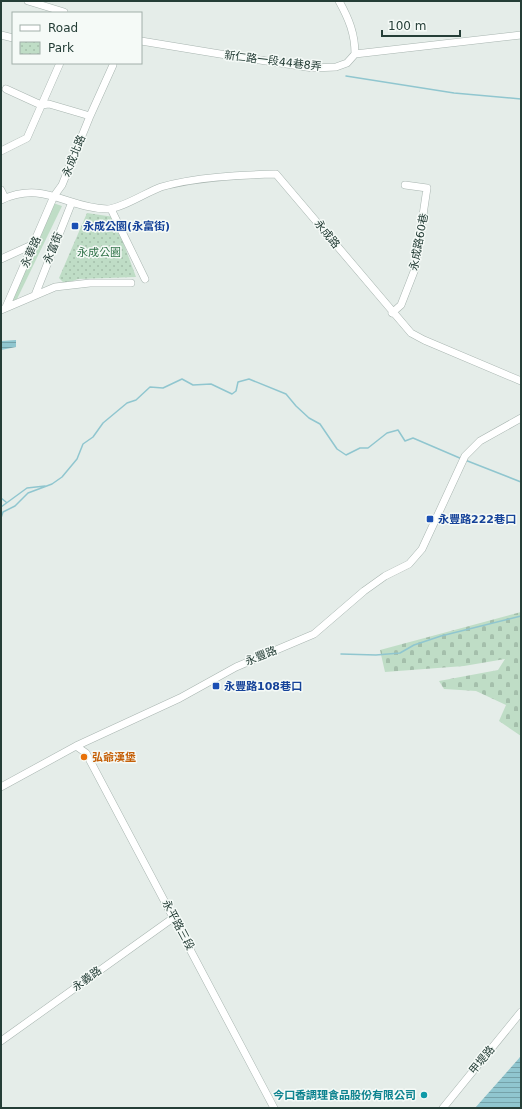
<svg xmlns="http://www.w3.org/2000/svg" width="522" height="1109" viewBox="0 0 522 1109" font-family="'DejaVu Sans','Noto Sans TC',sans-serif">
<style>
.grass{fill:#bfddc6}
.cemetery{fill:url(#cemetery-stones)}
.park{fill:url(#park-dots)}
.water{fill:url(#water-rules)}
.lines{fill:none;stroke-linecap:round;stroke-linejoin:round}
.stream{stroke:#90c6cf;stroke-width:1.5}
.minor-casing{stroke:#a8b5b0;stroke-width:8}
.minor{stroke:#fff;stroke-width:7}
.transit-dot{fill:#1a4fb4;stroke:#f5faf7;stroke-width:1.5}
.food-dot{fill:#e8710a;stroke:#f5faf7;stroke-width:1.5}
.culture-dot{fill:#0f9aa8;stroke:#f5faf7;stroke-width:1.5}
.labels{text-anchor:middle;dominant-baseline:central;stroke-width:3;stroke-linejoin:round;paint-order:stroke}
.street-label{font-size:11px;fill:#253e37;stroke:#f5faf7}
.transit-label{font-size:11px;font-weight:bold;fill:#164399;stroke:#f5faf7;text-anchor:start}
.park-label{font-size:11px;fill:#317349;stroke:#f5faf7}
.food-label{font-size:11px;font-weight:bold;fill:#c56008;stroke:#f5faf7;text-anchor:start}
.culture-label{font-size:11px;font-weight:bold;fill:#0d838f;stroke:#f5faf7;text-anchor:end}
</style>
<defs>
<pattern id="cemetery-stones" width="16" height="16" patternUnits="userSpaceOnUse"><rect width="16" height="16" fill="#bfddc6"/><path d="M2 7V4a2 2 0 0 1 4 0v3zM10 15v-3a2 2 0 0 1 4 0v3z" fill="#a4bfab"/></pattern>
<pattern id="park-dots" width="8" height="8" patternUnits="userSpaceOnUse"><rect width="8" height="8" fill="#bfddc6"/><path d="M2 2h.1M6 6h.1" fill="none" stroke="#a4bfab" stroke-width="1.8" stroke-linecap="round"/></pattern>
<pattern id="water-rules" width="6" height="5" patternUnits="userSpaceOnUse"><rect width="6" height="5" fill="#90c6cf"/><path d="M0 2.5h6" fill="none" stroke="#75a2a9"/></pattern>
</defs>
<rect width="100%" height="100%" fill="#e5ede9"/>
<!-- grass -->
<path class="grass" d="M 53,203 L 62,206 L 17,299 L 10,302 Z"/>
<!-- cemetery -->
<path class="cemetery" d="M 521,612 L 521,736 L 499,721 L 506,705 L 476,691 L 444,689 L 439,681 L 498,670 L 505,659 L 464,666 L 385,672 L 380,650 Z"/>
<!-- park -->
<path class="park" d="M 87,213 L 114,217 L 136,277 L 78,279 L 65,284 L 59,278 Z"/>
<!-- water -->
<path class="water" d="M 16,340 L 16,347 L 1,350 L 1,341 Z
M 521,1056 L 521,1108 L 475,1108 Z"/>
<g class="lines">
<!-- stream -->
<path class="stream" d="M 346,76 L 454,93 L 521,99
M 465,460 L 521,482
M 1,498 L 6,502
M 1,507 L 27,488 L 45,486
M 1,518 L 3,512 L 15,506 L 28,493 L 52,484 L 62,477 L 77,459 L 83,444 L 93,437 L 103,423 L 127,403 L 136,400 L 150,387 L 163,388 L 182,379 L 193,385 L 211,384 L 232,394 L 236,391 L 238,382 L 249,379 L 286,394 L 296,406 L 309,418 L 320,424 L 337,449 L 346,455 L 360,448 L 368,448 L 387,433 L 398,430 L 405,441 L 413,438 L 462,459
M 1,523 L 1,539
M 341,654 L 376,655 L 400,653 L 414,645 L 441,636 L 521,616"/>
<!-- minor casing -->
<g class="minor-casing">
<path id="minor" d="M 28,1 L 64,12
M 339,1 C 349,19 355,34 355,54
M 1,35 L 13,38
M 141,41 L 220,54 L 313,68 L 336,67 L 347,63 L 355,54 L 521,35
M 6,89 L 41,105 L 49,104 L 90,116
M 1,151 L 27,138 L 60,63
M 1,190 L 5,198
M 1,200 C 44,180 66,208 107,209 C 121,209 147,192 161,187 C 195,177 240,175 276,174 L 411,333 L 424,340 L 521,381
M 111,209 L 145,279
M 1,259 L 34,244
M 35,295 L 72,202
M 6,307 L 54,196 L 62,185 L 90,116 L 113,65
M 1,310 L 55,287 L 90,283 L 131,283
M 392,313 L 401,305 L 415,269 L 427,188 L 405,185
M 76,746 L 86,753 L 274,1108
M 1,787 L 76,746 L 180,698 L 236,667 L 314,634 L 364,591 L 385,576 L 409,564 L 422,549 L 465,456 L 480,441 L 521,418
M 1,1041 L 173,918
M 443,1108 L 521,1012"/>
</g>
<!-- minor -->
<use href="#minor" class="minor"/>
</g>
<!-- markers -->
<g class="transit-dot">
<rect x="71" y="222" width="8" height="8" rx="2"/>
<rect x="426" y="515" width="8" height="8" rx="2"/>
<rect x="212" y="682" width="8" height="8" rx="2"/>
</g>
<circle class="food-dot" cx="84" cy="757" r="4"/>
<circle class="culture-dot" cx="424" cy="1095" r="4"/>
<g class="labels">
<!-- street labels -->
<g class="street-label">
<text transform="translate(273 61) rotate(7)">新仁路一段44巷8弄</text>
<text transform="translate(74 156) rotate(-68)">永成北路</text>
<text transform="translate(327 234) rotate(51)">永成路</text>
<text transform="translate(419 242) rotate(-79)">永成路60巷</text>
<text transform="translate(53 248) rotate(-68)">永富街</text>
<text transform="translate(31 252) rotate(-66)">永華路</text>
<text transform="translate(261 656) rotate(-22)">永豐路</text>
<text transform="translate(178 925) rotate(62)">永平路三段</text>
<text transform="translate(87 979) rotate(-36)">永義路</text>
<text transform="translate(482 1060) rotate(-51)">甲堤路</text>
</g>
<!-- transit labels -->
<g class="transit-label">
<text x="83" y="226">永成公園(永富街)</text>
<text x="438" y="519">永豐路222巷口</text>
<text x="224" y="686">永豐路108巷口</text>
</g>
<!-- park labels -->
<g class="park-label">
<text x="99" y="252">永成公園</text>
</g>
<!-- food labels -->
<g class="food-label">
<text x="92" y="757">弘爺漢堡</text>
</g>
<!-- culture labels -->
<g class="culture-label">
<text x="416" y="1095">今口香調理食品股份有限公司</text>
</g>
</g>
<!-- border -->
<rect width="522" height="1109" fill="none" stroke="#253e37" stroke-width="4"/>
<!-- legend -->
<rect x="12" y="12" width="130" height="52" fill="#f5faf7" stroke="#a2afaa"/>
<rect x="20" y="25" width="20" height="6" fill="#ffffff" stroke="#a2afaa"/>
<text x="48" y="32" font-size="12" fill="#253e37">Road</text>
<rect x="20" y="42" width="20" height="12" fill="url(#park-dots)" stroke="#a2afaa"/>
<text x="48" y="52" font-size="12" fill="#253e37">Park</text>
<!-- scale -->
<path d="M382 30v6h78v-6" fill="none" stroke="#253e37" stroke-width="2"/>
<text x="388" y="30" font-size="12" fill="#253e37" stroke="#f5faf7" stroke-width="3" paint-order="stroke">100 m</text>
</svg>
